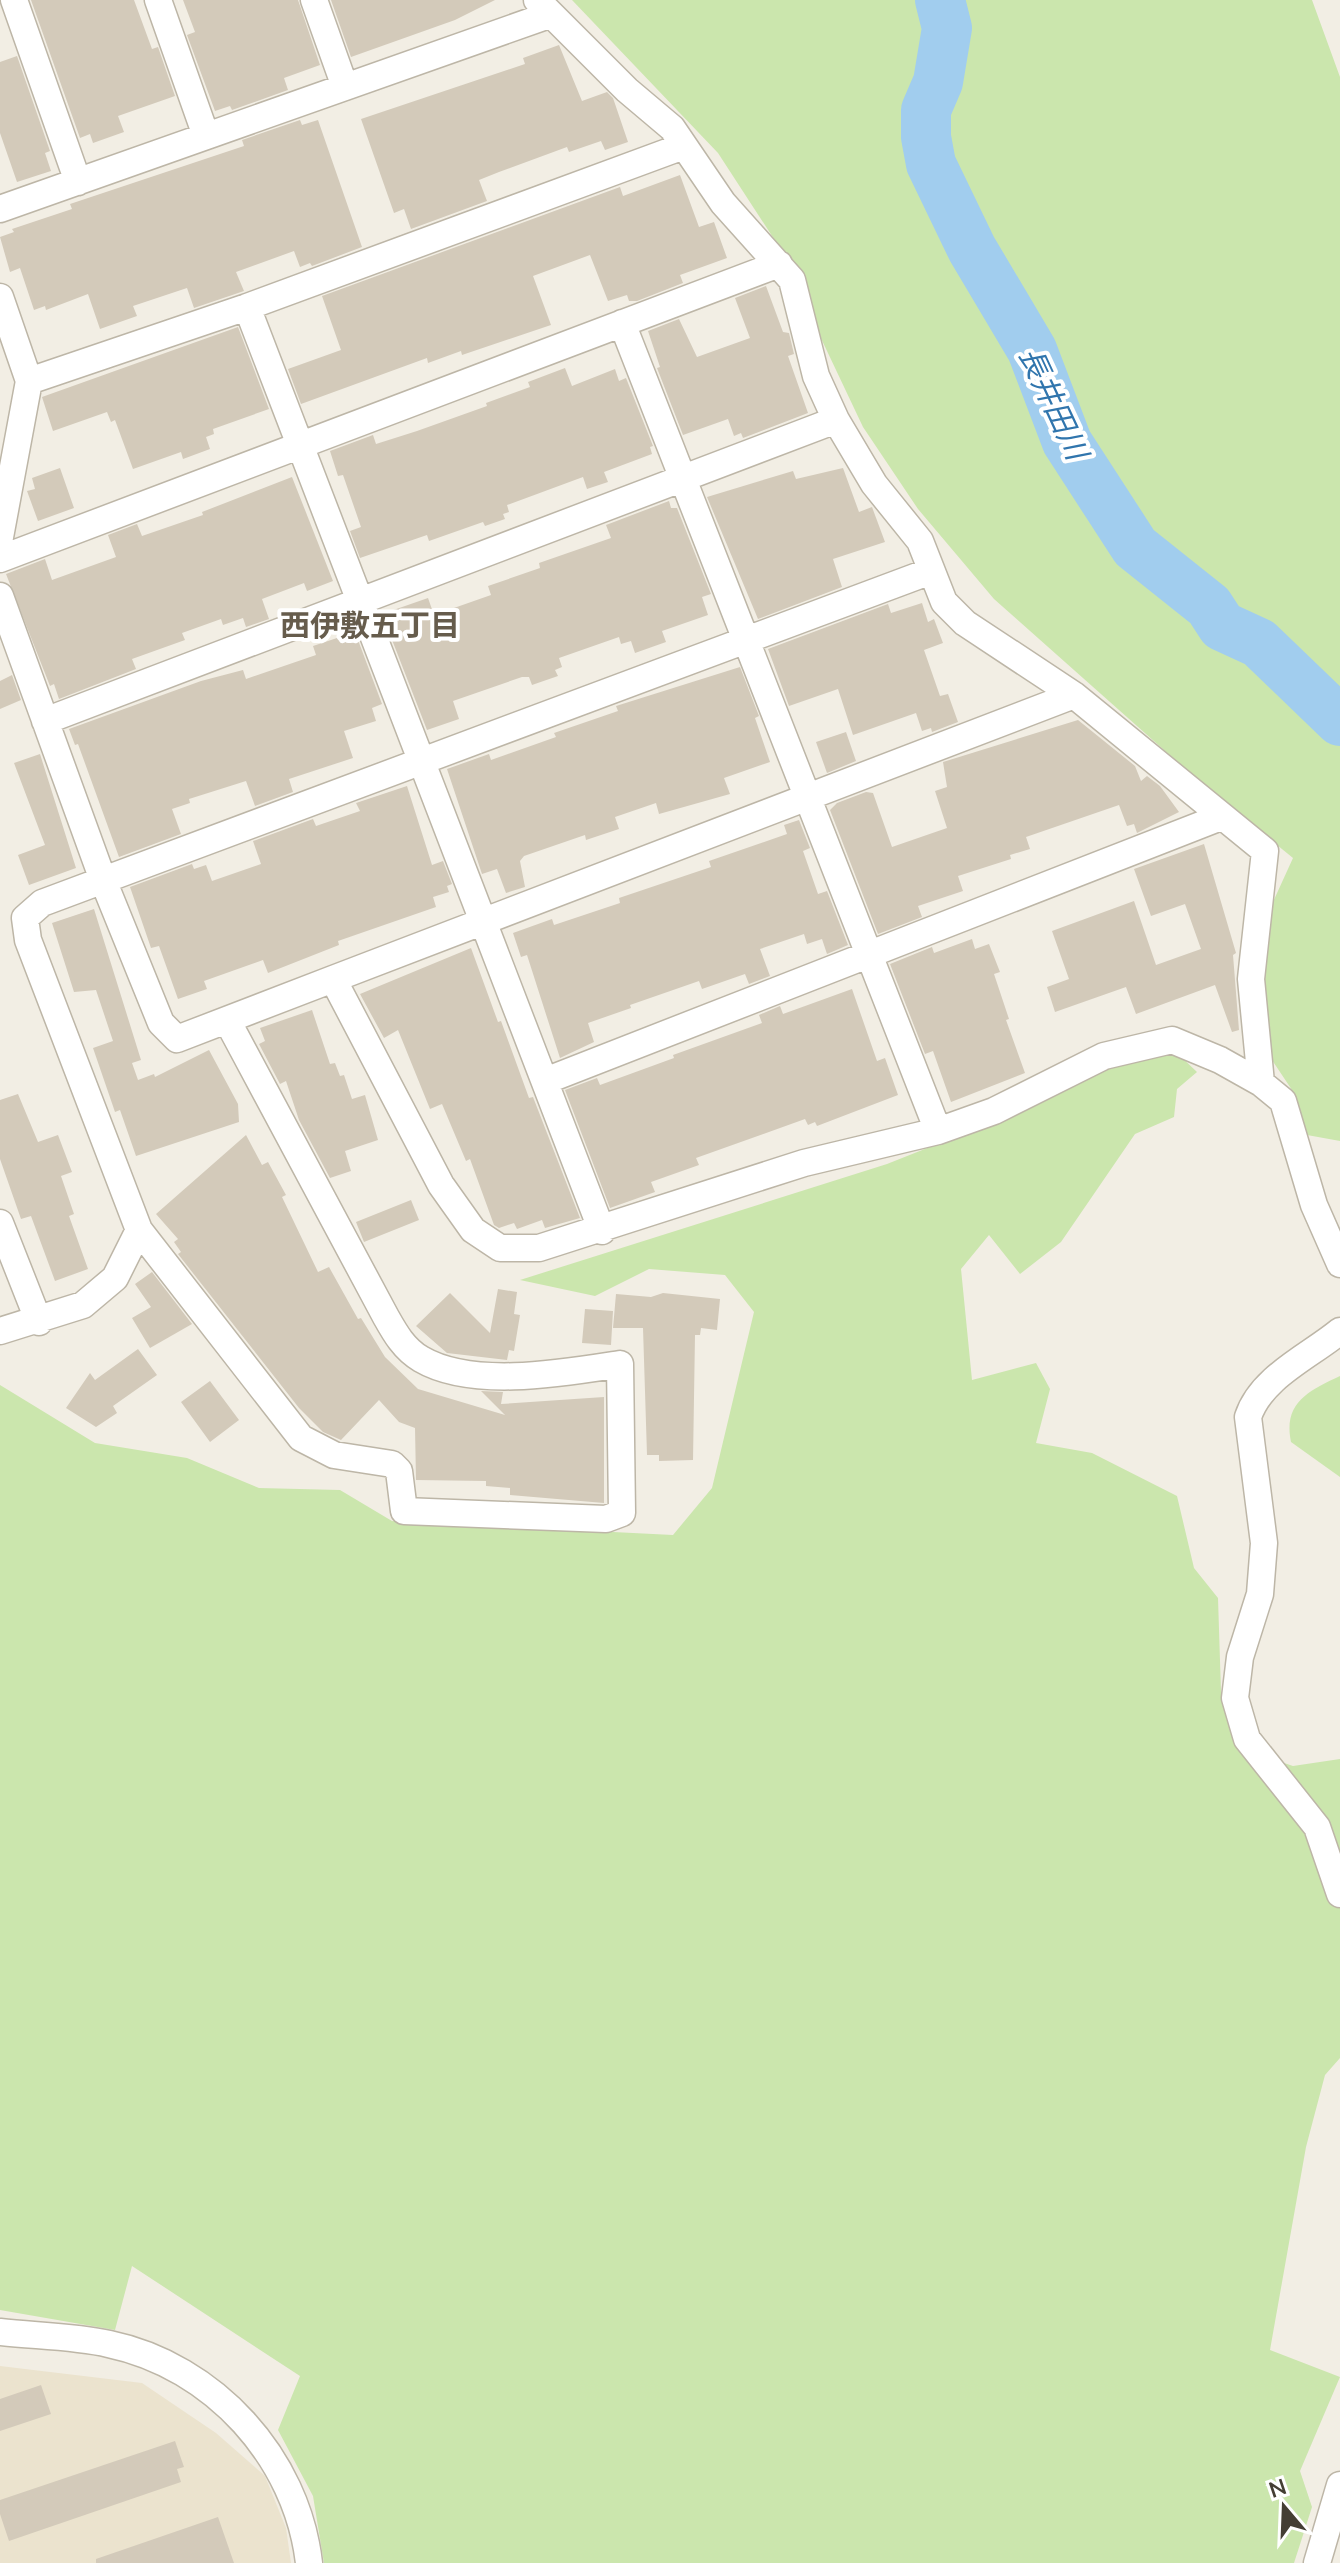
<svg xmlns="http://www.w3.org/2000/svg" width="1340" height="2563" viewBox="0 0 1340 2563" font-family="Mulish,'Noto Sans JP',sans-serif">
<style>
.education{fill:#ebe3ce}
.green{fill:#cbe6ad}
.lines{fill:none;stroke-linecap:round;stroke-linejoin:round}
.river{stroke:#a1cdee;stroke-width:50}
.building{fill:#d3caba}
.street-casing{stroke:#bdb6a7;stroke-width:29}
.street{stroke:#fff;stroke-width:26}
.labels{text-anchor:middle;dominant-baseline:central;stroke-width:8;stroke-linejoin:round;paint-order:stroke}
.water-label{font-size:30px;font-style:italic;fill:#3075ad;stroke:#fff}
.neighbourhood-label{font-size:30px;font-weight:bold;fill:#665c4c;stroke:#fff}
</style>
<rect width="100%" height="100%" fill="#f2eee4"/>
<!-- education -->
<path class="education" d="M 0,2366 L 142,2383 L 216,2433 L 265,2476 L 286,2528 L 291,2563 L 0,2563 Z"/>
<!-- green -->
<path class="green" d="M 572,0 L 1312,0 L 1340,77 L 1340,1141 L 1307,1135 L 1294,1093 L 1272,1060 L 1265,1024 L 1262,926 L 1293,858 L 1200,782 L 994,599 L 918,509 L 863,427 L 774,239 L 718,153 Z
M 1176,1052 L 1197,1072 L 1177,1089 L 1174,1117 L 1135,1134 L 1061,1242 L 1020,1274 L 989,1235 L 961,1269 L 972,1380 L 1036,1363 L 1050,1389 L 1036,1443 L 1092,1453 L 1177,1496 L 1194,1568 L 1218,1598 L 1221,1692 L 1246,1750 L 1293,1766 L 1340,1759 L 1340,2058 L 1325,2075 L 1306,2147 L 1270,2350 L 1340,2377 L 1300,2471 L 1312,2507 L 1294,2563 L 324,2563 L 313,2496 L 278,2430 L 300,2376 L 132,2266 L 115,2330 L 0,2310 L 0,1385 L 95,1443 L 187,1458 L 259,1488 L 340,1490 L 392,1521 L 673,1535 L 712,1488 L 754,1312 L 725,1275 L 649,1269 L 595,1296 L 520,1280 L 887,1164 L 1043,1102 L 1103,1066 Z
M 1340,1376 L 1340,1477 L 1291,1442 C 1283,1403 1308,1391 1340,1376 Z"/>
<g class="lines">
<!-- river -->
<path class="river" d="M 940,0 L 947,28 L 938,82 L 926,110 L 926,137 L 931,164 L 972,249 L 1032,350 L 1067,442 L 1135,547 L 1209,606 L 1222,626 L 1259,643 L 1340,721"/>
</g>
<!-- building -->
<path class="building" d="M 31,0 L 134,0 L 152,49 L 158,47 L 175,96 L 118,116 L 124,132 L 93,143 L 90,134 L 80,138 Z
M 183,0 L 298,0 L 320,65 L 284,78 L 288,90 L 232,110 L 230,106 L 215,111 L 187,35 L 195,32 Z
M 331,0 L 495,0 L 455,20 L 351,57 Z
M 559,45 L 582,101 L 607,92 L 613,98 L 628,142 L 605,150 L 601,141 L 569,152 L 567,147 L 499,172 L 479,180 L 487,201 L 411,229 L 404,209 L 394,213 L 361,119 L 525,64 L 523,58 Z
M 17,56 L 50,151 L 45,153 L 51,171 L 17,182 L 0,133 L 0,62 Z
M 300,120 L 302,125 L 318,120 L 362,247 L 312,266 L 310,263 L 300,267 L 294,251 L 236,272 L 244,291 L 194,308 L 187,288 L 133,306 L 137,316 L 100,329 L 88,294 L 46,310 L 45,306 L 34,310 L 20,268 L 10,272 L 0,237 L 14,232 L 12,229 L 72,209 L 70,204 L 244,146 L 242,140 Z
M 680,175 L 699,227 L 714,222 L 727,258 L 680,275 L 683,283 L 637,301 L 629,301 L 627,295 L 608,301 L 590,255 L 533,276 L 551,325 L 462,355 L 461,351 L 428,363 L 427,358 L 301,404 L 288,369 L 341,350 L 322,296 L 620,187 L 623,196 Z
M 766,286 L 783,332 L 789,333 L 794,354 L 788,356 L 808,413 L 743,438 L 741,433 L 734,436 L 728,419 L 683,435 L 657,368 L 660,367 L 648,331 L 679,319 L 697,357 L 750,338 L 735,298 Z
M 238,327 L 269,409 L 213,429 L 214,434 L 206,437 L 210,449 L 183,459 L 181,452 L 133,469 L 115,420 L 111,422 L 107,412 L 53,431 L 42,397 Z
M 565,368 L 572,386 L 615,369 L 619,381 L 626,378 L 653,446 L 650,447 L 652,454 L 604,472 L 608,482 L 587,489 L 583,477 L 507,505 L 509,512 L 503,514 L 505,519 L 485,526 L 483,522 L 429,541 L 427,535 L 360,558 L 350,531 L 361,527 L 343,475 L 338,476 L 330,451 L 373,435 L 376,444 L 417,431 L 487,406 L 486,403 L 530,387 L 528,382 Z
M 60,468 L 74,508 L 38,521 L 27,491 L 35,489 L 32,478 Z
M 843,468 L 859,512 L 872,507 L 885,542 L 833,559 L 842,587 L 758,619 L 707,497 L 793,471 L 796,479 Z
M 292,477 L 333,581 L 307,591 L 304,583 L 262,599 L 269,619 L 246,627 L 243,618 L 223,625 L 221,619 L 182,633 L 185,640 L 132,659 L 136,669 L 59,699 L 54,684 L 50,686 L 6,574 L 45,559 L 52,580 L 116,557 L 108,535 L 137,524 L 142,536 L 203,515 L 202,512 Z
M 669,501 L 671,508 L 677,508 L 711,594 L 702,597 L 708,615 L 662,631 L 666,642 L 635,653 L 631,641 L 621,644 L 619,637 L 559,658 L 562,667 L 555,670 L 558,676 L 532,685 L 529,677 L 522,677 L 453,701 L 459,719 L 427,730 L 382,614 L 428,598 L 434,615 L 491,595 L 488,586 L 540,568 L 539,563 L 611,538 L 606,525 Z
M 922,603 L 928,622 L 934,619 L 943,643 L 924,650 L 940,696 L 948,694 L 958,722 L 932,732 L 931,728 L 922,731 L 916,713 L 853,735 L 838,689 L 789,706 L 768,649 L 888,604 L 891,613 Z
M 355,632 L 382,704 L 372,708 L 376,721 L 344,731 L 353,758 L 289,779 L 293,792 L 255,806 L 246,781 L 189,799 L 190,803 L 172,809 L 181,834 L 119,857 L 78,744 L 75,745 L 69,729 L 201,681 L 243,670 L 246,679 L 316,655 L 313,646 Z
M 740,667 L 759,716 L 755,718 L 770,762 L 724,778 L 730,794 L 659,814 L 656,803 L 615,817 L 619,829 L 586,840 L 585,835 L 524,856 L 520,861 L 525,887 L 506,893 L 497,869 L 482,874 L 447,769 L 489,754 L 491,760 L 556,737 L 554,733 L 618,711 L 616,706 Z
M 12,675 L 21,700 L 0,709 L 0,681 Z
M 1078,720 L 1135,766 L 1141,781 L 1147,776 L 1160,786 L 1179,812 L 1137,833 L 1134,824 L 1127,826 L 1119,805 L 1026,837 L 1030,849 L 1010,855 L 1011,859 L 958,876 L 963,891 L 918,906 L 922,917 L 878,934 L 830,810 L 837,803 L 866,792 L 873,793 L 892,847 L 947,828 L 935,791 L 947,787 L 943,762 Z
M 846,732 L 856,761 L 827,773 L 816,742 Z
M 40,754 L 76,868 L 29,885 L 18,855 L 45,845 L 14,763 Z
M 407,786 L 432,865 L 443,861 L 452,884 L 447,886 L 449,892 L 433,897 L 436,907 L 338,941 L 339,945 L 268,973 L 263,960 L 204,981 L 207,989 L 178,999 L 159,946 L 151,948 L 130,887 L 192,864 L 194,869 L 206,865 L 212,881 L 261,864 L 253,841 L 313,819 L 316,826 L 360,811 L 356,803 Z
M 799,820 L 810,848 L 803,851 L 818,894 L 827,891 L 848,945 L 827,954 L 822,939 L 807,944 L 804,934 L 760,949 L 770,976 L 749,984 L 745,974 L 702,989 L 699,981 L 630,1005 L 631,1008 L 588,1023 L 594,1042 L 560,1058 L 527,955 L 521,957 L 513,933 L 552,919 L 554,925 L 620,903 L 619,898 L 711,867 L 709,861 L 787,834 L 784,825 Z
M 1204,844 L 1236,953 L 1233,955 L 1239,1030 L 1232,1032 L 1215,985 L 1136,1014 L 1126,987 L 1055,1012 L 1047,987 L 1069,979 L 1052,931 L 1134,901 L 1156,965 L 1201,949 L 1185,904 L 1151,916 L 1134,869 Z
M 94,909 L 141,1060 L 132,1063 L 138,1080 L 154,1074 L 155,1077 L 209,1050 L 238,1104 L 239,1122 L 136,1156 L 120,1110 L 115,1112 L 93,1048 L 113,1041 L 96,990 L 74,992 L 52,923 Z
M 972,939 L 975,949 L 989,944 L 1000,972 L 994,974 L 1009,1019 L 1006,1020 L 1025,1073 L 951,1102 L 933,1051 L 925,1054 L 890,964 L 932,947 L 934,953 Z
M 471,948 L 498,1022 L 501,1021 L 529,1098 L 533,1097 L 580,1218 L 545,1228 L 542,1220 L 517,1229 L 514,1223 L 499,1228 L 494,1225 L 470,1159 L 466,1161 L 442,1104 L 430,1109 L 398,1030 L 384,1038 L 360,994 Z
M 852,989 L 877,1061 L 885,1058 L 898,1095 L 817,1126 L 815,1122 L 808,1125 L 805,1119 L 696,1158 L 699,1165 L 651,1182 L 655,1192 L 610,1208 L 565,1090 L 597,1078 L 600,1085 L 674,1058 L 673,1055 L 762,1023 L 759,1015 L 780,1006 L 783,1014 Z
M 312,1010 L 330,1064 L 335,1063 L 340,1076 L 344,1075 L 352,1099 L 365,1095 L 378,1140 L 345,1151 L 351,1171 L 330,1178 L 299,1120 L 286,1081 L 280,1084 L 259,1044 L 265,1041 L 260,1028 Z
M 18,1094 L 38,1142 L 58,1135 L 72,1172 L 61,1176 L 74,1214 L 69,1216 L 88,1269 L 55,1281 L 31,1216 L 21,1219 L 0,1159 L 0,1100 Z
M 246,1135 L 262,1165 L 268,1162 L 286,1195 L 282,1197 L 318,1272 L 329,1267 L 358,1319 L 361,1318 L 385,1357 L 418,1389 L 505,1415 L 481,1391 L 503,1392 L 501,1404 L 604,1397 L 604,1503 L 510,1495 L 510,1488 L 486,1486 L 486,1481 L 416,1480 L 415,1428 L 399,1422 L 379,1400 L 341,1440 L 323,1432 L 299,1408 L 178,1254 L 181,1252 L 174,1242 L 178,1239 L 156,1214 Z
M 411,1200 L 419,1220 L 364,1242 L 356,1222 Z
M 152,1272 L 192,1324 L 150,1348 L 132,1318 L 151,1307 L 135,1284 Z
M 498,1289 L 517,1292 L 514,1314 L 520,1315 L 514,1351 L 509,1350 L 507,1360 L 447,1353 L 416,1326 L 450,1293 L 490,1333 Z
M 663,1293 L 720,1299 L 717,1330 L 701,1328 L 700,1335 L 695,1335 L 693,1460 L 659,1461 L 659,1455 L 647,1455 L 643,1328 L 613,1328 L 616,1294 L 651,1297 Z
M 585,1309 L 613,1311 L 611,1345 L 582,1343 Z
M 138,1349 L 157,1375 L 113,1406 L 117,1413 L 96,1427 L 66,1408 L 90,1373 L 95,1380 Z
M 210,1381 L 239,1420 L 210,1442 L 181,1402 Z
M 41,2385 L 51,2414 L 0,2431 L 0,2399 Z
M 175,2441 L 184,2467 L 177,2469 L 181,2482 L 9,2541 L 0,2514 L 0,2500 Z
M 218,2517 L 234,2563 L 96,2563 L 96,2559 Z"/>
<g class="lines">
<!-- street casing -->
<g class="street-casing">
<path id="street" d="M 14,0 L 78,182
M 158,0 L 206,136
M 314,0 L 345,87
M 537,0 L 627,90 L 672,128 L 723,203 L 792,280 L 816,376 L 836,420 L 874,484 L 920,541 L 944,602 L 965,623 L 1074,695 L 1265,851 L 1251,979 L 1261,1083
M 0,209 L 549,15
M 0,297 L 29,381 L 0,537
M 247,307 L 602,1231
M 622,323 L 938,1131
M 29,381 L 247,307 L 681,147
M 0,559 L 779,264
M 0,596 L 103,880 L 161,1023 L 177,1039 L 333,979 L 441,1185 L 473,1230 L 500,1248 L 539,1248 L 804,1163 L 938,1131 L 994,1111 L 1104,1056 L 1172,1040 L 1220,1060 L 1261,1083 L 1283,1101 L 1314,1205 L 1340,1264
M 45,721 L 836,420
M 333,979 L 1074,695
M 227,1020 L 386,1317 C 395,1333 404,1349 421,1359 C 472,1389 563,1373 620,1364 L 622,1513 L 606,1519 L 404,1511 L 399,1471 L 392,1464 L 334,1455 L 301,1438 L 139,1230 L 28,940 L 25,918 L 42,903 L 931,571
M 545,1081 L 1221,817
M 0,1223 L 39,1322
M 0,1331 L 83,1305 L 115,1278 L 139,1230
M 1340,1331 C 1310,1356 1261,1377 1248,1417 L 1264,1543 L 1260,1594 L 1240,1657 L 1235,1698 L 1247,1739 L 1317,1827 L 1340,1894
M 0,2332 C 36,2336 74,2336 109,2344 C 214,2366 297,2458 309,2563
M 1317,2563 L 1340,2485"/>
</g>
<!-- street -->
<use href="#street" class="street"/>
</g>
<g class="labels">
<!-- water labels -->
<g class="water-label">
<text transform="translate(1054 403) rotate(65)">長井田川</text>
</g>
<!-- neighbourhood labels -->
<g class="neighbourhood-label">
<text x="370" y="625">西伊敷五丁目</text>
</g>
</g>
<!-- north arrow -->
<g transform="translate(1284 2507) rotate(341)" stroke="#ffffff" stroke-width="6" paint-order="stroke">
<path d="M0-6L14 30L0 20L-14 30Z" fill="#443e34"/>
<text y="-12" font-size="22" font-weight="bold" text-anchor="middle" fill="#443e34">N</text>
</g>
</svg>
